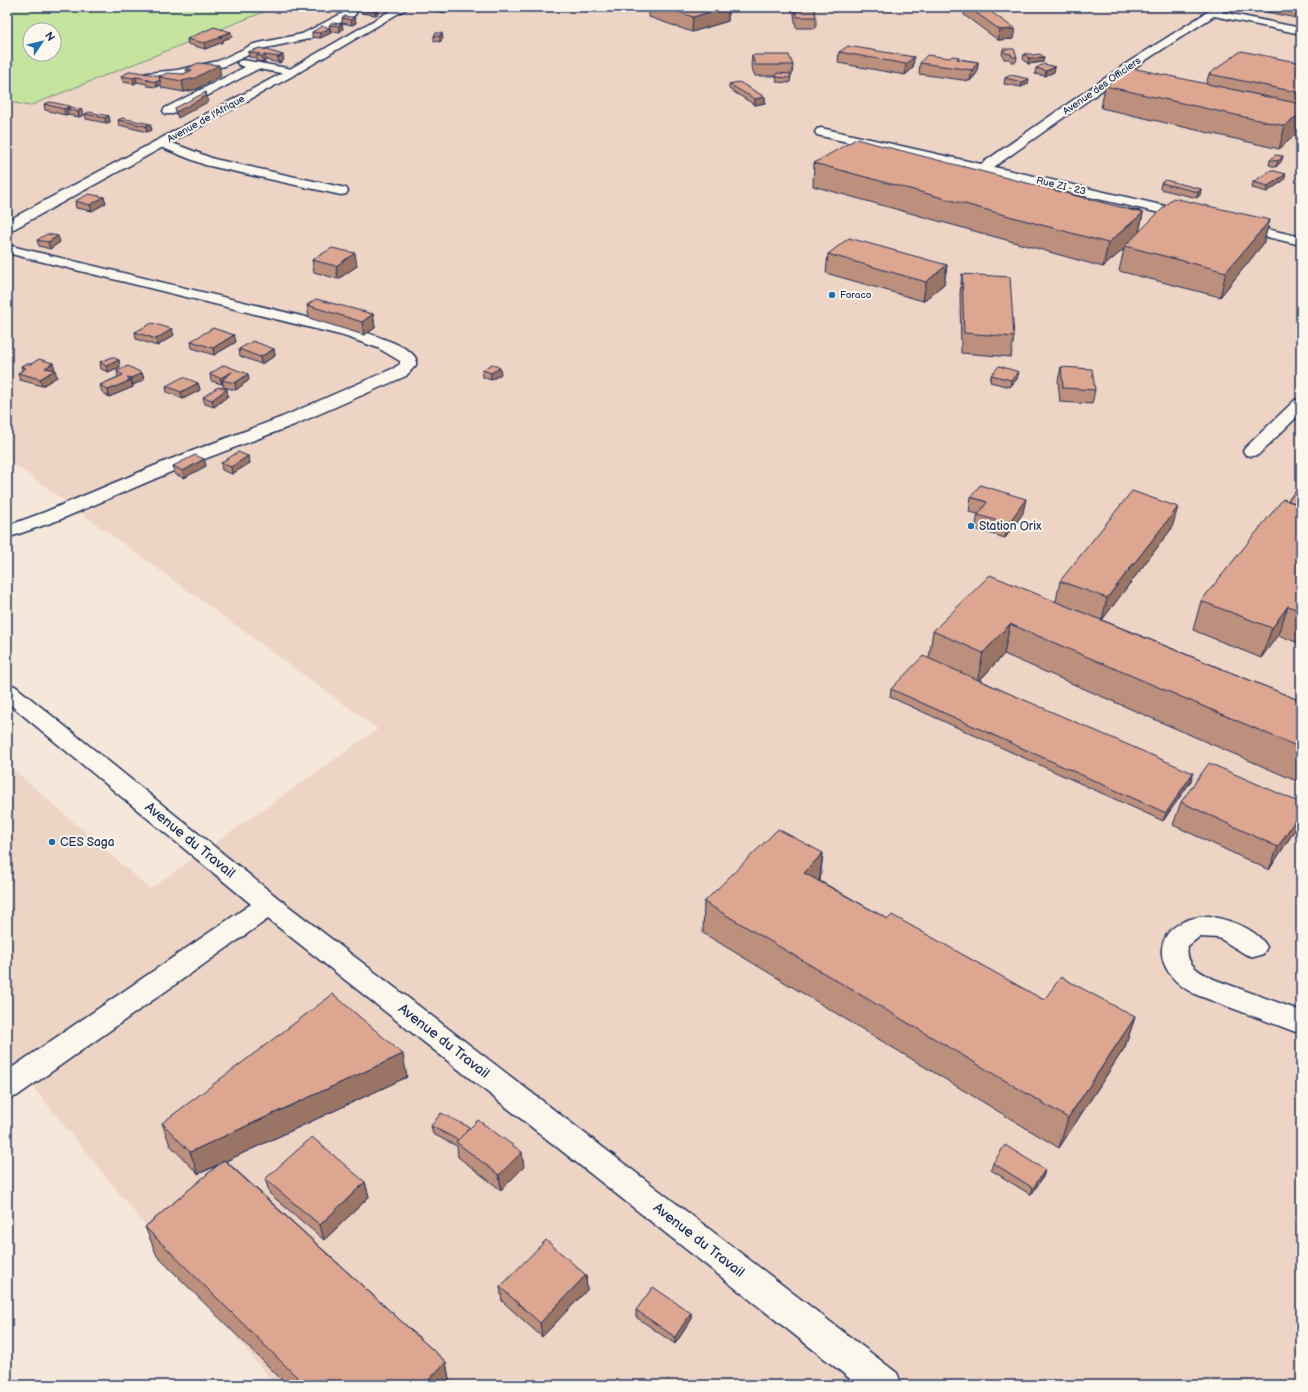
<svg xmlns="http://www.w3.org/2000/svg" width="1308" height="1392" viewBox="0 0 1308 1392" font-family="'Balsamiq Sans',sans-serif">
<style>
.built{fill:#eed4c4}
.green{fill:#c5e59e;stroke:#708a7e;fill-rule:evenodd}
.lines{fill:none;stroke-linecap:round;stroke-linejoin:round}
.minor-casing{stroke:#1b2f5e;stroke-width:3}
.major-casing{stroke:#1b2f5e;stroke-width:3}
.minor{fill:#fbf7ec;fill-rule:evenodd}
.major{fill:#fbf7ec;fill-rule:evenodd}
.wall{fill:#bd8f7d;stroke:#1b2f5e}
.shaded-wall{fill:#9a7466;stroke:#1b2f5e}
.building{fill:#dca691;stroke:#1b2f5e}
.poi-dot{fill:#1f6fb2;stroke:#fbf7ec;stroke-width:1.5}
.labels{text-anchor:middle;dominant-baseline:central;stroke-width:4;stroke-linejoin:round;paint-order:stroke}
.far-street-label{font-size:10px;fill:#1b2f5e;stroke:#fbf7ec}
.far-poi-label{font-size:10px;fill:#1b2f5e;stroke:#fbf7ec;text-anchor:start}
.poi-label{font-size:12px;fill:#1b2f5e;stroke:#fbf7ec;text-anchor:start}
.near-street-label{font-size:14px;fill:#1b2f5e;stroke:#fbf7ec}
</style>
<rect width="100%" height="100%" fill="#f5e7da"/>
<filter id="ink" filterUnits="userSpaceOnUse"><feTurbulence type="fractalNoise" baseFrequency=".025" numOctaves="2"/><feDisplacementMap in="SourceGraphic" scale="8" xChannelSelector="R" yChannelSelector="G"/><feConvolveMatrix kernelMatrix="1 2 1 2 8 2 1 2 1" color-interpolation-filters="sRGB"/></filter>
<g filter="url(#ink)">
<!-- built -->
<path class="built" d="M 276,7 L 1301,7 L 1301,1385 L 275,1385 L 7,1055 L 7,764 L 150,889 L 378,729 L 7,459 L 7,101 L 29,106 Z"/>
<!-- green -->
<path class="green" d="M 7,7 L 276,7 L 29,106 L 7,101 ZM 30,30 L 54,30 L 54,54 L 30,54 Z"/>
<g class="lines">
<!-- minor casing -->
<g class="minor-casing">
<path id="minor" d="M 349,7 L 359,7 L 355,15 L 309,39 L 261,49 L 225,66 L 177,76 L 148,79 L 144,78 L 142,76 L 144,74 L 148,73 L 177,70 L 218,61 L 254,44 L 302,34 L 347,11 Z
M 1215,7 L 1227,7 L 1222,12 L 1301,28 L 1301,34 L 1214,16 L 1132,69 L 994,167 L 1196,213 L 1198,216 L 1196,219 L 1191,220 L 821,136 L 817,135 L 815,132 L 817,129 L 821,128 L 981,164 L 1124,65 Z
M 243,60 L 292,69 L 296,70 L 298,72 L 296,74 L 292,75 L 258,69 L 173,114 L 165,114 L 163,111 L 165,108 L 245,67 L 239,65 L 237,63 L 239,61 Z
M 162,139 L 214,159 L 341,187 L 346,188 L 348,191 L 346,194 L 341,195 L 205,165 L 158,146 L 156,143 L 158,140 Z
M 1238,222 L 1301,237 L 1301,245 L 1233,229 L 1231,226 L 1233,223 Z
M 7,245 L 355,329 C 367,333 412,346 416,359 C 416,359 416,364 416,365 L 406,376 L 294,425 L 178,469 L 59,520 L 7,538 L 7,526 L 45,512 L 166,461 L 282,417 L 394,368 L 400,364 L 400,361 L 378,348 L 344,336 L 7,253 Z
M 1301,399 L 1301,413 L 1258,455 L 1252,456 L 1246,455 L 1243,451 L 1246,447 L 1295,400 Z
M 7,684 L 15,686 L 278,898 L 897,1373 L 902,1385 L 858,1385 L 268,919 L 17,1096 L 7,1099 L 7,1071 L 251,904 L 7,702 Z
M 1209,916 C 1229,920 1257,928 1267,947 L 1263,954 L 1254,957 L 1245,954 L 1219,938 L 1199,937 L 1188,946 C 1184,965 1201,973 1216,980 L 1301,1011 L 1301,1034 L 1197,995 C 1147,972 1150,919 1209,916 Z"/>
</g>
<!-- major casing -->
<g class="major-casing">
<path id="major" d="M 397,7 L 409,7 L 296,74 L 12,230 L 7,231 L 7,221 L 288,70 Z"/>
</g>
<!-- minor -->
<use href="#minor" class="minor"/>
<!-- major -->
<use href="#major" class="major"/>
</g>
<!-- wall -->
<path class="wall" d="M 374,7 L 386,7 L 382,9 Z
M 434,7 L 449,7 L 450,11 L 447,13 L 434,11 Z
M 649,7 L 728,7 L 728,21 L 692,32 L 649,17 Z
M 793,7 L 814,7 L 816,17 L 816,28 L 796,28 Z
M 962,7 L 988,7 L 987,10 L 1013,39 L 998,40 L 964,15 L 965,8 Z
M 1225,7 L 1238,7 L 1231,10 L 1225,8 Z
M 1262,7 L 1301,7 L 1301,19 L 1261,11 Z
M 360,8 L 377,9 L 378,14 L 375,15 L 361,13 Z
M 342,18 L 355,18 L 356,23 L 352,25 L 342,23 Z
M 342,24 L 343,29 L 340,32 L 330,31 L 331,33 L 320,38 L 312,37 L 312,32 L 330,28 L 329,25 Z
M 436,33 L 443,39 L 440,42 L 434,41 L 434,36 Z
M 232,37 L 223,40 L 223,42 L 205,49 L 188,44 L 187,39 Z
M 260,48 L 284,60 L 279,63 L 266,60 L 263,62 L 257,61 L 257,58 L 249,57 L 248,52 Z
M 1003,49 L 1017,57 L 1016,62 L 1011,62 L 1010,59 L 1004,59 L 1002,54 Z
M 839,52 L 914,57 L 913,68 L 905,75 L 838,63 Z
M 1024,54 L 1044,57 L 1043,62 L 1028,64 L 1023,59 Z
M 752,55 L 793,65 L 792,75 L 791,75 L 790,83 L 776,82 L 777,76 L 755,76 L 751,66 Z
M 959,57 L 958,59 L 978,62 L 977,73 L 970,81 L 919,74 L 920,63 Z
M 1301,63 L 1301,130 L 1279,149 L 1101,108 L 1105,86 L 1206,84 L 1209,74 Z
M 1055,67 L 1054,72 L 1045,76 L 1035,74 L 1036,68 Z
M 186,69 L 221,76 L 197,89 L 184,92 L 162,88 L 161,85 L 157,87 L 147,86 L 147,84 L 137,82 L 134,84 L 123,82 L 121,76 L 161,76 L 184,74 L 187,73 Z
M 1011,75 L 1028,84 L 1021,87 L 1004,84 L 1005,78 Z
M 729,84 L 765,97 L 765,103 L 755,105 L 729,89 Z
M 44,104 L 71,107 L 84,115 L 79,117 L 68,115 L 68,114 L 65,115 L 45,110 Z
M 85,114 L 109,116 L 110,122 L 106,123 L 86,119 Z
M 118,120 L 150,124 L 152,130 L 147,132 L 119,125 Z
M 1283,156 L 1281,162 L 1276,167 L 1269,165 L 1270,160 Z
M 814,163 L 1140,212 L 1143,213 L 1139,232 L 1270,220 L 1263,244 L 1220,297 L 1119,271 L 1124,249 L 1103,267 L 813,186 Z
M 1286,174 L 1284,180 L 1267,192 L 1252,188 L 1253,182 Z
M 1161,183 L 1201,189 L 1200,195 L 1197,198 L 1160,189 Z
M 104,197 L 106,203 L 92,211 L 76,208 L 75,201 Z
M 37,240 L 60,242 L 50,249 L 39,246 Z
M 828,254 L 947,265 L 944,284 L 923,301 L 826,273 Z
M 312,260 L 357,266 L 338,279 L 314,272 Z
M 962,274 L 1014,337 L 1011,357 L 961,353 L 960,293 Z
M 307,305 L 373,314 L 375,328 L 364,335 L 309,318 Z
M 135,332 L 174,335 L 157,346 L 136,339 Z
M 191,341 L 236,342 L 214,355 L 192,348 Z
M 239,349 L 274,349 L 275,356 L 261,364 L 240,356 Z
M 119,360 L 120,367 L 108,372 L 101,369 L 100,362 Z
M 53,363 L 55,370 L 54,370 L 57,377 L 42,386 L 20,380 L 18,373 L 22,371 L 21,366 L 31,364 Z
M 1061,367 L 1095,390 L 1092,404 L 1060,402 L 1058,381 Z
M 482,370 L 501,374 L 491,380 L 483,377 Z
M 117,371 L 142,373 L 144,380 L 133,385 L 133,387 L 109,397 L 102,392 L 100,385 L 118,377 Z
M 210,374 L 249,380 L 236,390 L 223,387 L 223,384 L 222,384 L 211,381 Z
M 991,375 L 1017,379 L 1010,387 L 990,382 Z
M 198,383 L 200,390 L 183,399 L 167,392 L 166,386 Z
M 228,396 L 214,407 L 205,404 L 203,397 Z
M 248,456 L 250,463 L 232,474 L 222,470 L 221,463 Z
M 204,459 L 206,466 L 184,478 L 175,474 L 173,466 Z
M 1301,485 L 1301,644 L 1278,635 L 1261,658 L 1193,630 L 1201,601 Z
M 971,497 L 1023,513 L 1005,538 L 975,529 L 978,514 L 969,512 Z
M 1172,528 L 1102,620 L 1301,701 L 1301,783 L 1004,654 L 980,680 L 1191,781 L 1163,821 L 890,697 L 891,689 L 929,658 L 933,631 L 1056,601 L 1060,581 Z
M 1181,802 L 1296,828 L 1269,870 L 1173,825 Z
M 823,853 L 820,881 L 888,919 L 1044,1000 L 1135,1017 L 1125,1047 L 1059,1148 L 703,933 L 704,902 Z
M 407,1077 L 226,1161 L 446,1362 L 450,1385 L 287,1385 L 157,1256 L 145,1227 L 217,1166 L 198,1174 L 170,1145 L 162,1123 Z
M 431,1126 L 469,1129 L 524,1167 L 501,1190 L 458,1157 L 457,1146 L 433,1134 Z
M 993,1163 L 1045,1170 L 1043,1177 L 1031,1195 L 991,1170 Z
M 265,1179 L 365,1182 L 369,1197 L 324,1240 L 270,1194 Z
M 586,1275 L 587,1290 L 542,1337 L 502,1301 L 500,1287 Z
M 636,1310 L 691,1313 L 691,1320 L 675,1344 L 636,1317 Z"/>
<!-- shaded-wall -->
<path class="shaded-wall" d="M 447,7 L 449,7 L 450,11 L 447,13 L 446,8 Z
M 727,7 L 728,7 L 728,21 L 692,32 L 693,17 Z
M 1232,7 L 1238,7 L 1231,10 Z
M 377,9 L 378,14 L 375,15 L 374,10 Z
M 355,18 L 356,23 L 352,25 L 351,20 Z
M 342,24 L 343,29 L 340,32 L 339,26 Z
M 330,28 L 331,33 L 320,38 L 320,33 Z
M 1015,29 L 1013,39 L 998,40 L 1000,30 Z
M 231,32 L 232,37 L 223,40 L 223,42 L 205,49 L 204,43 L 219,36 Z
M 442,33 L 443,39 L 440,42 L 440,36 Z
M 265,55 L 266,60 L 263,62 L 262,56 Z
M 283,55 L 284,60 L 279,63 L 278,57 Z
M 914,57 L 913,68 L 905,75 L 906,64 Z
M 1044,57 L 1043,62 L 1028,64 L 1029,58 Z
M 978,62 L 977,73 L 970,81 L 972,70 Z
M 219,65 L 221,76 L 197,89 L 184,92 L 182,81 Z
M 1055,67 L 1054,72 L 1045,76 L 1046,71 Z
M 136,77 L 137,82 L 134,84 L 133,78 Z
M 1029,79 L 1028,84 L 1021,87 L 1022,82 Z
M 160,80 L 161,85 L 157,87 L 156,82 Z
M 206,92 L 208,102 L 178,118 L 176,112 Z
M 765,97 L 765,103 L 755,105 L 755,99 Z
M 70,106 L 71,110 L 67,109 L 68,114 L 65,115 L 64,109 Z
M 82,110 L 84,115 L 79,117 L 78,112 Z
M 1301,113 L 1301,130 L 1279,149 L 1285,126 Z
M 109,116 L 110,122 L 106,123 L 105,118 Z
M 150,124 L 152,130 L 147,132 L 146,126 Z
M 1283,156 L 1281,162 L 1276,167 L 1278,161 Z
M 1286,174 L 1284,180 L 1267,192 L 1268,186 Z
M 1201,189 L 1200,195 L 1197,198 L 1198,192 Z
M 104,197 L 106,203 L 92,211 L 90,205 Z
M 1143,213 L 1138,237 L 1125,246 L 1124,249 L 1103,267 L 1108,243 Z
M 1270,220 L 1263,244 L 1220,297 L 1226,272 Z
M 58,236 L 60,242 L 50,249 L 48,242 Z
M 355,253 L 357,266 L 338,279 L 336,266 Z
M 947,265 L 944,284 L 923,301 L 926,282 Z
M 373,314 L 375,328 L 364,335 L 362,322 Z
M 172,329 L 174,335 L 157,346 L 156,339 Z
M 234,335 L 236,342 L 214,355 L 213,348 Z
M 274,349 L 275,356 L 261,364 L 260,357 Z
M 119,360 L 120,367 L 108,372 L 106,366 Z
M 53,363 L 55,370 L 47,375 L 45,368 Z
M 500,368 L 501,374 L 491,380 L 491,373 Z
M 55,370 L 57,377 L 42,386 L 40,379 Z
M 232,372 L 222,380 L 223,384 L 222,384 L 220,378 Z
M 1019,372 L 1017,379 L 1010,387 L 1011,380 Z
M 142,373 L 144,380 L 133,385 L 131,378 Z
M 248,374 L 249,380 L 236,390 L 235,383 Z
M 131,380 L 133,387 L 109,397 L 108,390 Z
M 198,383 L 200,390 L 183,399 L 181,392 Z
M 227,389 L 228,396 L 214,407 L 212,400 Z
M 248,456 L 250,463 L 232,474 L 231,467 Z
M 204,459 L 206,466 L 184,478 L 183,471 Z
M 1026,499 L 1023,513 L 1005,538 L 1008,524 Z
M 1178,507 L 1172,528 L 1102,620 L 1107,598 Z
M 1288,606 L 1278,635 L 1261,658 L 1272,628 Z
M 1010,624 L 1004,654 L 977,683 L 983,653 Z
M 1193,773 L 1191,781 L 1163,821 L 1166,813 Z
M 1301,811 L 1301,814 L 1296,828 L 1269,870 L 1278,847 Z
M 823,853 L 819,884 L 804,873 Z
M 1135,1017 L 1125,1047 L 1059,1148 L 1068,1118 Z
M 403,1054 L 407,1077 L 198,1174 L 190,1152 Z
M 522,1152 L 524,1167 L 501,1190 L 499,1175 Z
M 1045,1170 L 1043,1177 L 1031,1195 L 1033,1188 Z
M 365,1182 L 369,1197 L 324,1240 L 320,1225 Z
M 586,1275 L 587,1290 L 542,1337 L 540,1323 Z
M 691,1313 L 691,1320 L 675,1344 L 675,1337 Z
M 446,1362 L 450,1385 L 424,1385 Z
M 12,1377 L 17,1384 L 15,1385 L 7,1385 L 7,1381 Z"/>
<!-- building -->
<path class="building" d="M 360,7 L 367,7 L 377,9 L 374,10 L 360,8 Z
M 664,7 L 727,7 L 693,17 Z
M 795,7 L 814,7 L 816,17 L 797,17 Z
M 968,7 L 984,7 L 1015,29 L 1000,30 Z
M 345,16 L 355,18 L 351,20 L 342,18 Z
M 332,23 L 342,24 L 339,26 L 329,25 Z
M 322,26 L 330,28 L 320,33 L 312,32 Z
M 214,27 L 231,32 L 219,36 L 222,37 L 204,43 L 187,39 Z
M 436,33 L 442,33 L 440,36 L 434,36 Z
M 848,46 L 914,57 L 906,64 L 839,52 Z
M 260,48 L 283,55 L 278,57 L 265,55 L 262,56 L 256,56 L 260,54 L 248,52 Z
M 1003,49 L 1014,49 L 1017,57 L 1012,57 L 1011,54 L 1005,53 Z
M 1241,51 L 1301,63 L 1301,93 L 1209,74 Z
M 1024,54 L 1031,54 L 1032,55 L 1040,54 L 1044,57 L 1029,58 Z
M 752,55 L 789,55 L 793,65 L 755,65 Z
M 927,55 L 950,58 L 952,56 L 959,57 L 957,59 L 978,62 L 972,70 L 920,63 Z
M 198,63 L 219,65 L 195,78 L 182,81 L 159,77 L 167,73 L 184,74 L 192,70 L 186,69 Z
M 1044,64 L 1055,67 L 1046,71 L 1036,68 Z
M 1132,68 L 1301,104 L 1301,113 L 1285,126 L 1105,86 Z
M 131,71 L 161,76 L 159,77 L 160,80 L 156,82 L 146,80 L 149,79 L 136,77 L 133,78 L 121,76 Z
M 777,73 L 791,74 L 790,78 L 776,77 Z
M 1011,75 L 1029,79 L 1022,82 L 1005,78 Z
M 739,82 L 765,97 L 755,99 L 729,84 Z
M 206,92 L 206,96 L 176,112 L 175,108 Z
M 50,102 L 70,106 L 64,109 L 44,104 Z
M 71,107 L 82,110 L 78,112 L 67,109 Z
M 89,112 L 109,116 L 105,118 L 85,114 Z
M 122,118 L 150,124 L 146,126 L 118,120 Z
M 856,139 L 1143,213 L 1108,243 L 814,163 Z
M 1275,155 L 1283,156 L 1278,161 L 1270,160 Z
M 1271,170 L 1286,174 L 1268,186 L 1253,182 Z
M 1165,180 L 1201,189 L 1198,192 L 1161,183 Z
M 89,194 L 104,197 L 90,205 L 75,201 Z
M 1173,198 L 1270,220 L 1226,272 L 1125,246 Z
M 1128,209 L 1129,209 L 1140,211 L 1140,212 Z
M 47,234 L 58,236 L 48,242 L 37,240 Z
M 849,238 L 947,265 L 926,282 L 828,254 Z
M 332,248 L 355,253 L 336,266 L 312,260 Z
M 962,274 L 1010,277 L 1014,337 L 964,333 Z
M 316,299 L 373,314 L 362,322 L 307,305 Z
M 152,323 L 172,329 L 156,339 L 135,332 Z
M 213,328 L 234,335 L 213,348 L 191,341 Z
M 253,341 L 274,349 L 260,357 L 239,349 Z
M 112,357 L 119,360 L 106,366 L 100,362 Z
M 39,359 L 53,363 L 45,368 L 55,370 L 40,379 L 18,373 L 26,368 L 21,366 L 26,364 L 31,364 Z
M 492,364 L 500,368 L 491,373 L 482,370 Z
M 224,365 L 248,374 L 235,383 L 222,380 L 232,372 L 220,378 L 210,374 Z
M 128,366 L 142,373 L 131,378 L 127,377 L 131,380 L 108,390 L 100,385 L 123,375 L 117,371 Z
M 999,366 L 1019,372 L 1011,380 L 991,375 Z
M 1061,367 L 1092,369 L 1095,390 L 1063,388 Z
M 183,377 L 198,383 L 181,392 L 166,386 Z
M 218,387 L 227,389 L 212,400 L 203,397 Z
M 238,452 L 248,456 L 231,467 L 221,463 Z
M 195,455 L 204,459 L 183,471 L 173,466 Z
M 980,485 L 1026,499 L 1008,524 L 978,515 L 987,502 L 971,497 Z
M 1301,485 L 1301,505 L 1288,501 Z
M 1132,491 L 1178,507 L 1107,598 L 1060,581 Z
M 1283,499 L 1301,505 L 1301,611 L 1288,606 L 1272,628 L 1201,601 Z
M 990,575 L 1301,701 L 1301,748 L 1010,624 L 983,653 L 933,631 Z
M 923,656 L 1193,773 L 1166,813 L 891,689 Z
M 1209,763 L 1301,803 L 1301,811 L 1278,847 L 1181,802 Z
M 778,829 L 823,853 L 804,873 L 888,919 L 892,915 L 1044,1000 L 1061,977 L 1135,1017 L 1068,1118 L 704,902 Z
M 333,994 L 403,1054 L 190,1152 L 162,1123 Z
M 441,1113 L 469,1127 L 466,1132 L 458,1140 L 431,1126 Z
M 478,1120 L 522,1152 L 499,1175 L 456,1142 Z
M 312,1137 L 365,1182 L 320,1225 L 265,1179 Z
M 1005,1145 L 1045,1170 L 1033,1188 L 993,1163 Z
M 224,1160 L 446,1362 L 424,1385 L 305,1385 L 145,1227 Z
M 546,1240 L 586,1275 L 540,1323 L 500,1287 Z
M 653,1287 L 691,1313 L 675,1337 L 636,1310 Z
M 7,1371 L 12,1377 L 7,1381 Z"/>
</g>
<!-- markers -->
<g class="poi-dot">
<circle cx="832" cy="295" r="4"/>
<circle cx="971" cy="526" r="4"/>
<circle cx="52" cy="842" r="4"/>
</g>
<g class="labels">
<!-- far-street labels -->
<g class="far-street-label">
<text transform="translate(1102 86) rotate(-35)">Avenue des Officiers</text>
<text transform="translate(206 119) rotate(-29)">Avenue de l'Afrique</text>
<text transform="translate(1061 186) rotate(13)">Rue ZI - 23</text>
</g>
<!-- far-poi labels -->
<g class="far-poi-label">
<text x="840" y="295">Foraco</text>
</g>
<!-- poi labels -->
<g class="poi-label">
<text x="979" y="526">Station Orix</text>
<text x="60" y="842">CES Saga</text>
</g>
<!-- near-street labels -->
<g class="near-street-label">
<text transform="translate(190 840) rotate(39)">Avenue du Travail</text>
<text transform="translate(444 1041) rotate(38)">Avenue du Travail</text>
<text transform="translate(699 1240) rotate(38)">Avenue du Travail</text>
</g>
</g>
<!-- margin -->
<rect width="1308" height="1392" fill="none" stroke="#fbf7ec" stroke-width="24"/>
<rect x="12" y="12" width="1284" height="1368" fill="none" stroke="#1b2f5e" stroke-width="1.5" filter="url(#ink)"/>
<!-- north arrow -->
<g transform="translate(42 42) rotate(55)"><circle r="19" fill="#fbf7ec" stroke="#a1a7b3"/>
<path d="M0-3L7 15L0 10L-7 15Z" fill="#1f6fb2"/>
<text y="-6" font-size="11" font-weight="bold" text-anchor="middle" fill="#1b2f5e">N</text>
</g>
</svg>
